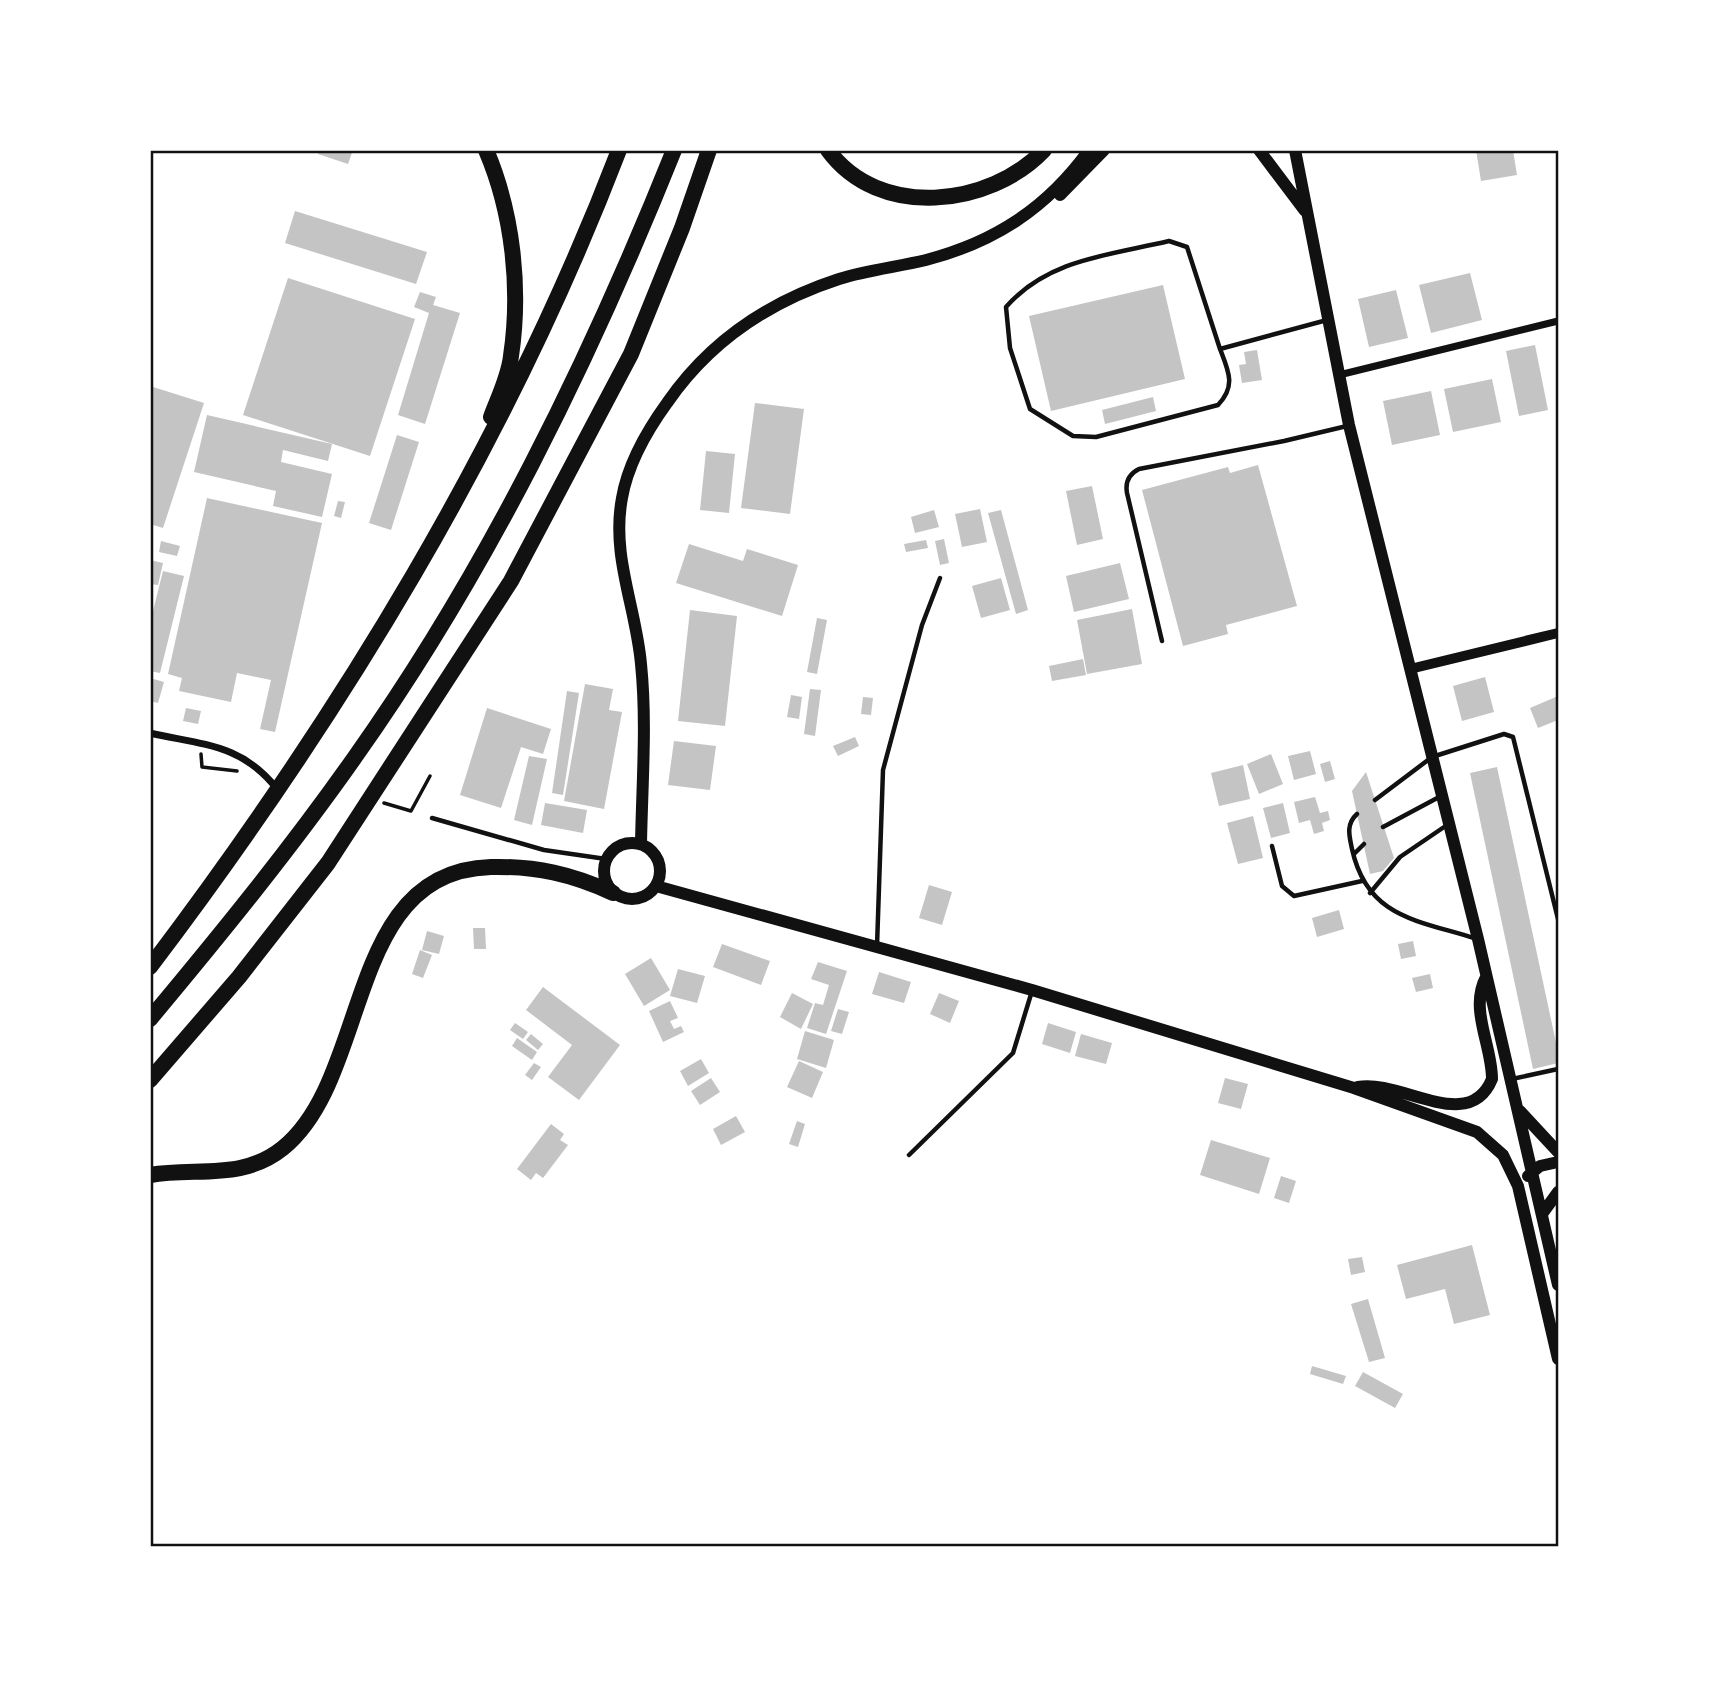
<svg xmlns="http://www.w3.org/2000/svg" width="1709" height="1697" viewBox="0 0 1709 1697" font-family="Karla,sans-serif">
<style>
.building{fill:#c4c4c4}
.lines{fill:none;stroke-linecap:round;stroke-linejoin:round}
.path{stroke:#111;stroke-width:3.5}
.service{stroke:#111;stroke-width:4.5}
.minor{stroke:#111;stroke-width:7}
.tertiary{stroke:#111;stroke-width:10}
.secondary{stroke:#111;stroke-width:12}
.motorway{stroke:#111;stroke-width:16}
.neatline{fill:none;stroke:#111;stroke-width:2.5}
</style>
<rect width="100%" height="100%" fill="#fff"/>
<!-- building -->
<path class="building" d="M 319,150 L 353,150 L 348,164 L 318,154 Z
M 1476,150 L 1513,150 L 1517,175 L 1481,181 Z
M 295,211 L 427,252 L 416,284 L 285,243 Z
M 1470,273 L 1482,320 L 1431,333 L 1419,285 Z
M 288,278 L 415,319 L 370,456 L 243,415 Z
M 1163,285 L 1185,379 L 1051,411 L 1029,316 Z
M 1396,290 L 1408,338 L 1369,347 L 1358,299 Z
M 420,292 L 436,297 L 433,305 L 460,313 L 425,424 L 398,415 L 429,313 L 414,307 Z
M 1535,345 L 1548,410 L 1519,416 L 1506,351 Z
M 1257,350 L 1262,380 L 1242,383 L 1239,365 L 1246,364 L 1244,352 Z
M 1492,379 L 1501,422 L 1453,432 L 1444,389 Z
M 150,386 L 204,403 L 163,528 L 150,524 Z
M 1431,391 L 1440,435 L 1392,445 L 1383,401 Z
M 1153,397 L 1156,411 L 1105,424 L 1102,410 Z
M 755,403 L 804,409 L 790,514 L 741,508 Z
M 207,415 L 332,444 L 328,461 L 283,450 L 281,462 L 332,474 L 322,517 L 273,506 L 276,491 L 194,472 Z
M 397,435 L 419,442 L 391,530 L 369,523 Z
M 706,451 L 735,454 L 729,513 L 700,510 Z
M 1258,465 L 1297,606 L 1226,625 L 1228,634 L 1183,646 L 1142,490 L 1228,467 L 1230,473 Z
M 1092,486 L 1103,539 L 1077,545 L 1066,491 Z
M 207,498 L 322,523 L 275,732 L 260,729 L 271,680 L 237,673 L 231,702 L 179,691 L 182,678 L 168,674 Z
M 338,501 L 345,502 L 341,518 L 334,516 Z
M 980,509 L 987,542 L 962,547 L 955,514 Z
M 934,510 L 939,527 L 915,533 L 911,517 Z
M 1001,510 L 1028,610 L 1016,614 L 988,513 Z
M 944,539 L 949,563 L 940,565 L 935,541 Z
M 926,540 L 928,548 L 906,552 L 904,544 Z
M 161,541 L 180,546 L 177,556 L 159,552 Z
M 689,544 L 743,561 L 747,549 L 798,565 L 782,616 L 676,583 Z
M 150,560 L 163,563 L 158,585 L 150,584 Z
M 1120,563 L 1129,599 L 1074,612 L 1066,576 Z
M 163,571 L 184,576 L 160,673 L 150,671 L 150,623 Z
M 1001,578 L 1010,610 L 981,618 L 972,586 Z
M 1132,609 L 1142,664 L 1087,674 L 1077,620 Z
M 690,610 L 737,616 L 725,726 L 678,721 Z
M 817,618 L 827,620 L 817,674 L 807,672 Z
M 1083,659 L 1086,675 L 1052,681 L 1049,666 Z
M 1485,677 L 1494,712 L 1462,721 L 1453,686 Z
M 150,678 L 164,682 L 158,703 L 150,701 Z
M 585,684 L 613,689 L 609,710 L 622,712 L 604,809 L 564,801 Z
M 810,689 L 821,690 L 815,736 L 804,734 Z
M 567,691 L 579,693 L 563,795 L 552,793 Z
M 791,695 L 802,697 L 799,719 L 787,717 Z
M 1558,696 L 1558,720 L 1538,728 L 1530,708 Z
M 863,697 L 873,698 L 871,715 L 861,714 Z
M 186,708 L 201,711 L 198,724 L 183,721 Z
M 487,708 L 551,729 L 543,754 L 521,747 L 501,808 L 460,795 Z
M 855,737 L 859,746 L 838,756 L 833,746 Z
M 674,741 L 716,746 L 710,790 L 668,785 Z
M 1310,751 L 1316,774 L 1294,780 L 1288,756 Z
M 1271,754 L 1283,784 L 1259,794 L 1247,764 Z
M 529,756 L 547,759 L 532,825 L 514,820 Z
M 1330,761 L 1335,779 L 1325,782 L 1320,764 Z
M 1243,765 L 1250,799 L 1219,806 L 1211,773 Z
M 1497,767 L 1558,1052 L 1558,1063 L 1533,1069 L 1470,773 Z
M 1366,772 L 1394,858 L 1383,871 L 1370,874 L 1352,791 Z
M 1315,797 L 1320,813 L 1328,811 L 1330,820 L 1322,823 L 1324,831 L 1314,834 L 1310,820 L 1299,823 L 1294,802 Z
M 545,803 L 587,810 L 583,833 L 541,825 Z
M 1283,803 L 1290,833 L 1271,838 L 1263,808 Z
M 1253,816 L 1263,858 L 1238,864 L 1227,823 Z
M 929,885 L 952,892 L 942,925 L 919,918 Z
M 1339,910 L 1344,929 L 1317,937 L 1312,918 Z
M 473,928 L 485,928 L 486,949 L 474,949 Z
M 427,931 L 444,936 L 439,954 L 422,950 Z
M 1413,941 L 1416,956 L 1401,959 L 1398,944 Z
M 722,944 L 770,961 L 761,985 L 713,967 Z
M 420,950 L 432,955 L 423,978 L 412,974 Z
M 651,958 L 670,990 L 644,1006 L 625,974 Z
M 818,962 L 847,971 L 826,1034 L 807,1028 L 815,1003 L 823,1005 L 829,985 L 811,979 Z
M 678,969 L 705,976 L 697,1003 L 670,996 Z
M 879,972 L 911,982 L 904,1003 L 872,994 Z
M 1430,974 L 1433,988 L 1416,992 L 1412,978 Z
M 543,987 L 620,1045 L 579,1100 L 548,1077 L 572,1045 L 526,1010 Z
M 792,993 L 813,1004 L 801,1029 L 780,1017 Z
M 939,993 L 959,1001 L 950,1023 L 930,1014 Z
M 670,1001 L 678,1018 L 670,1021 L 674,1029 L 681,1026 L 684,1032 L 663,1042 L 649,1011 Z
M 838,1009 L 849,1012 L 842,1034 L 831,1031 Z
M 515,1023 L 528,1032 L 523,1039 L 510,1030 Z
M 1048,1023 L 1076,1032 L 1070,1053 L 1042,1044 Z
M 805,1031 L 834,1040 L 826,1068 L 797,1059 Z
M 531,1034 L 543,1044 L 538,1050 L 526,1040 Z
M 1081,1034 L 1112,1043 L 1106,1064 L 1075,1056 Z
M 517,1038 L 537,1052 L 532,1060 L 512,1046 Z
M 701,1059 L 709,1073 L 688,1086 L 680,1071 Z
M 799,1061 L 823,1072 L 812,1098 L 787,1087 Z
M 534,1063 L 541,1067 L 532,1080 L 525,1075 Z
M 711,1078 L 720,1092 L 700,1105 L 691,1091 Z
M 1225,1078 L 1248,1084 L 1241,1109 L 1218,1103 Z
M 736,1116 L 745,1132 L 721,1145 L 713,1129 Z
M 797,1121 L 805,1124 L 798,1147 L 789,1144 Z
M 551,1124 L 564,1134 L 560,1140 L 568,1145 L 543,1178 L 536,1173 L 531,1180 L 517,1169 Z
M 1211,1140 L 1270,1158 L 1259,1194 L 1200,1175 Z
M 1281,1176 L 1296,1181 L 1289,1203 L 1274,1198 Z
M 1472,1245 L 1490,1315 L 1454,1324 L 1445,1289 L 1406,1299 L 1397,1265 Z
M 1362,1257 L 1365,1272 L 1351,1275 L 1348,1259 Z
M 1368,1299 L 1385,1358 L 1369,1362 L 1351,1304 Z
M 1312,1366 L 1346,1376 L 1343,1384 L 1310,1374 Z
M 1363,1372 L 1403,1394 L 1395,1408 L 1355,1386 Z"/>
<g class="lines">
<!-- path -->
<path class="path" d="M 201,754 L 202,767 L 237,771
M 384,803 L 411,811 L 430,776"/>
<!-- service -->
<path class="service" d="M 1220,349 C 1229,372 1236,386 1218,405 L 1096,437 L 1073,436 L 1030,409 L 1010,348 L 1006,307 C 1048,259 1110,255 1169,241 L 1187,247 L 1220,349 L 1327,320
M 1162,641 L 1127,493 C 1125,482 1129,474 1139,469 L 1284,441 L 1347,426
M 1375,800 L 1432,757 L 1504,734 L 1513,737 L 1558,919
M 1357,814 C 1346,824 1349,835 1352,849 C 1367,917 1416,920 1474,938
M 432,818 L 544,850 L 606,859
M 1383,827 L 1441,796
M 1272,846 L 1282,886 L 1294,896 L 1362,881
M 1354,854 L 1364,844
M 1370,893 L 1400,857 L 1447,825
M 877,946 L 883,770 L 922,625 L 940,578
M 1512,1079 L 1558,1069
M 909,1155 L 1013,1053 L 1032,991"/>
<!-- minor -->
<path class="minor" d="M 1339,375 L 1558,321
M 150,733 C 203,745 242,744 277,789"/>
<!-- tertiary -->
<path class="tertiary" d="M 1410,669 L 1558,633"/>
<!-- secondary -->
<path class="secondary" d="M 1259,150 L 1305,211
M 1295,150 L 1349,425 L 1478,939 L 1558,1285
M 1060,195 L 1104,150
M604 871a28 28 0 1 1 56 0a28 28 0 1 1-56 0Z
M 641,844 C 642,784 647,723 641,664 C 636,607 611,556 622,498 C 628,463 646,432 667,403 C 709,342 768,302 839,279 C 867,270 897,267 926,260 C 995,242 1047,208 1089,150
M 656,886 L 1032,990 L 1354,1088 L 1477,1132 L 1503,1155 L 1518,1186 L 1558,1359
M 1358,1087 C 1401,1079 1469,1135 1492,1079 C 1492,1045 1469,1009 1486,977
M 1520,1111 L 1558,1152
M 1528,1176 L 1540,1166 L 1558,1162
M 1542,1214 L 1558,1192"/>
<!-- motorway -->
<path class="motorway" d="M 486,150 C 513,213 521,289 511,356 C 509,376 498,398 491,417
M 828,150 C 879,220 990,207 1044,150
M 150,967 C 340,716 506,445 619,150
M 150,1019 C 221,934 291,848 355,757 C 487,571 589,362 674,150
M 150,1080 L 239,977 L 328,863 L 511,581 L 631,354 L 682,228 L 709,150
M 150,1175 C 197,1167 242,1181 283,1148 C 372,1076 344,871 491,867 C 536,866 572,874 613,893"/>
</g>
<!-- border -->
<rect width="1709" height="1697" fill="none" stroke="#ffffff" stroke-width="304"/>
<rect x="152" y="152" width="1405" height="1393" class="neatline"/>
</svg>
